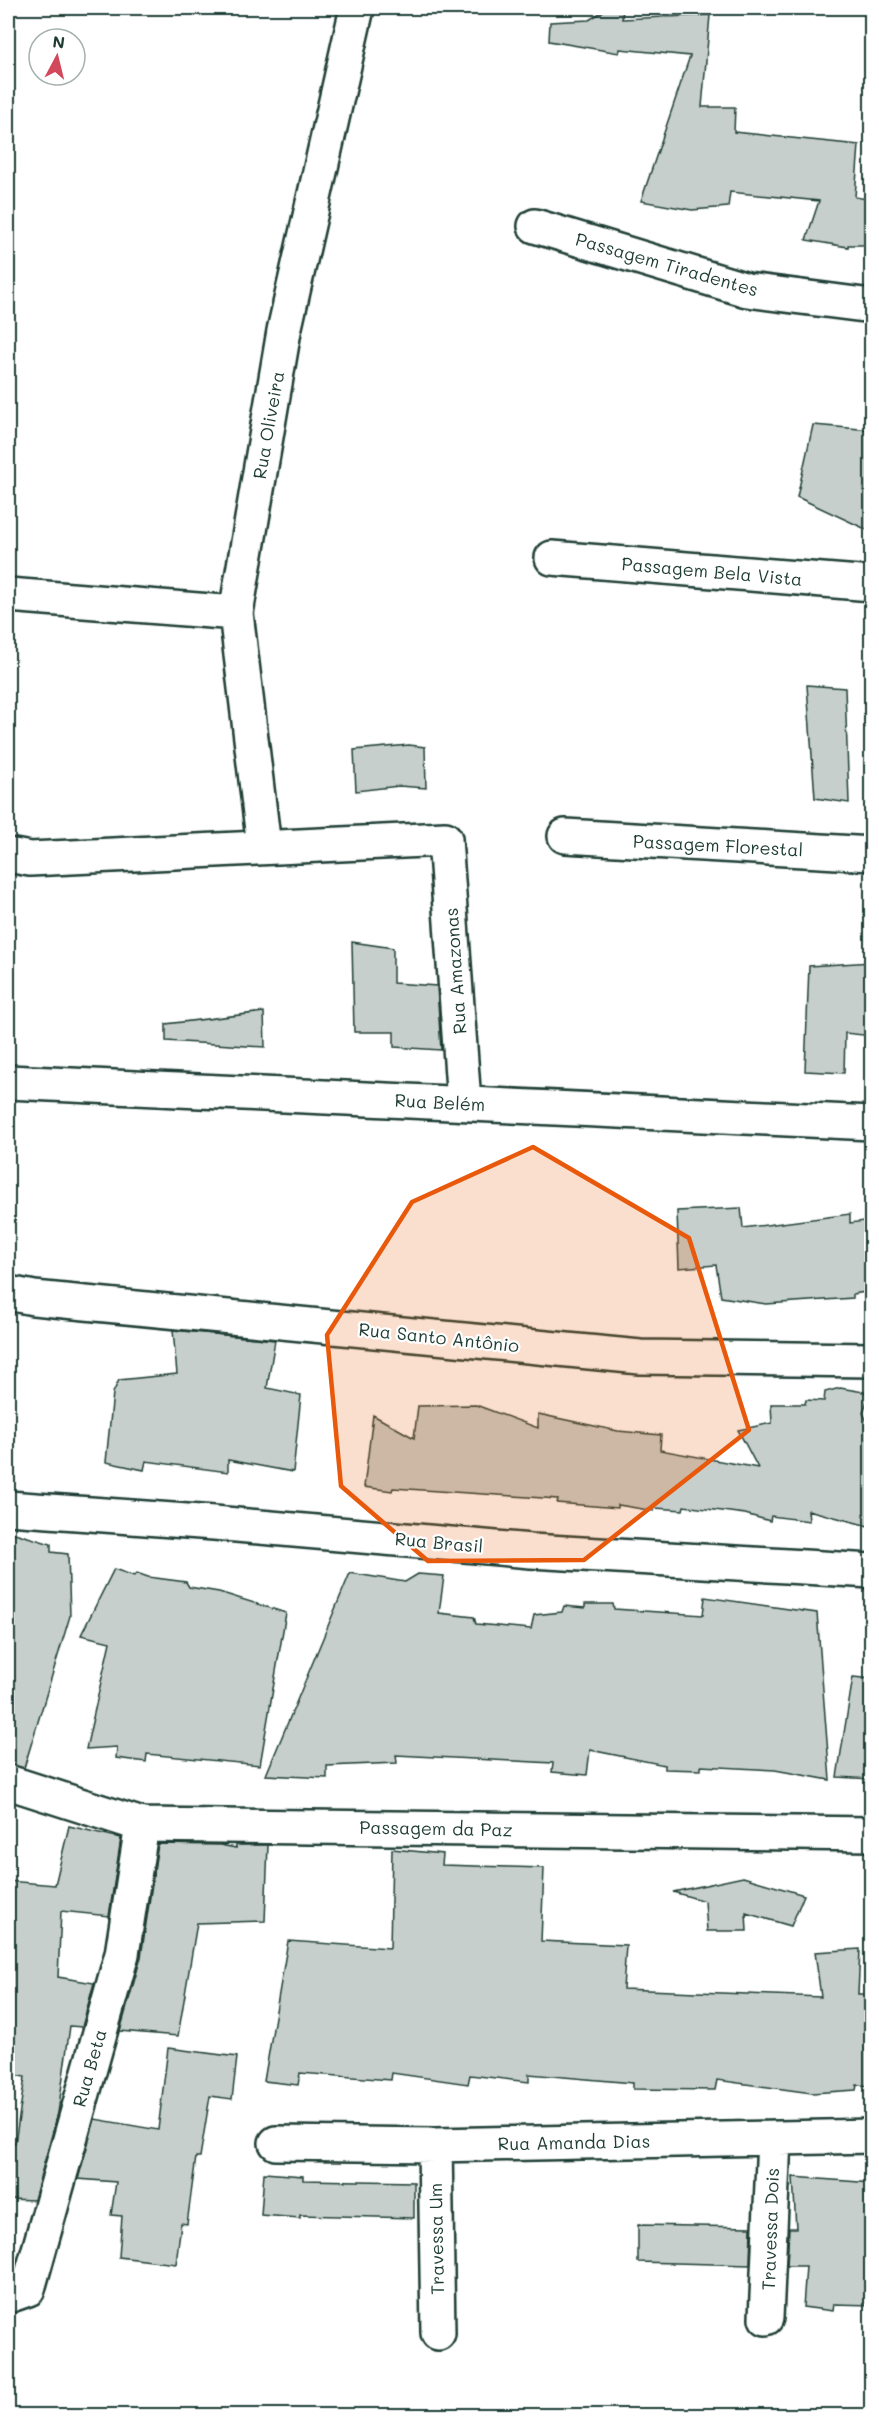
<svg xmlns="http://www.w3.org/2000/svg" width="879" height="2423" viewBox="0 0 879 2423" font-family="Mali,sans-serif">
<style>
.building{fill:#c7cfcc;stroke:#1f3d34;stroke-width:1.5}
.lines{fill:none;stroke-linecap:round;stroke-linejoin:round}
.street-casing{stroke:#1f3d34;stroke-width:38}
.street{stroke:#fff;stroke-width:33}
.marked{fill:#e8590c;fill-opacity:0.2;stroke:#e8590c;stroke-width:4.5;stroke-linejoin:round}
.labels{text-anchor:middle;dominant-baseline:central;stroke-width:4.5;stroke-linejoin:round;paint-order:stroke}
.street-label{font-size:18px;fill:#1f3d34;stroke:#fff}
</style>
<rect width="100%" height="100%" fill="#fff"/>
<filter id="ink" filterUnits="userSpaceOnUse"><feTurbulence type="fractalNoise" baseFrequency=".0167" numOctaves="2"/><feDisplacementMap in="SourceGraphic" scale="12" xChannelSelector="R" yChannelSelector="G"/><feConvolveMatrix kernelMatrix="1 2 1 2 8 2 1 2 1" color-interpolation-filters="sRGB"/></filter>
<g filter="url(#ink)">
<!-- building -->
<path class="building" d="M 608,8 L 623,8 L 622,19 L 710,15 L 702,107 L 735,107 L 734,132 L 859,145 L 855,197 L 872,200 L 872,245 L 848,245 L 848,247 L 806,240 L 819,201 L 730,192 L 728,207 L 692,210 L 641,201 L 690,56 L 620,49 L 619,53 L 549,41 L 550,22 L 589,20 Z
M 813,425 L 872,430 L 872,532 L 797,497 Z
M 807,685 L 845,688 L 849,803 L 815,798 Z
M 409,745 L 425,747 L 426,788 L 399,786 L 356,791 L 354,750 Z
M 352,942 L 393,948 L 393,983 L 437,986 L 441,1050 L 394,1047 L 394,1032 L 354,1032 Z
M 872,962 L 872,1036 L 845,1033 L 844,1073 L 805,1071 L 809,966 Z
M 264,1012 L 265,1047 L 166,1041 L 166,1024 Z
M 741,1208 L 743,1228 L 850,1214 L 850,1223 L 872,1220 L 872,1291 L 853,1294 L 853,1298 L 766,1304 L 721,1297 L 716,1265 L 679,1268 L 677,1211 Z
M 173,1330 L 275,1340 L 267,1388 L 301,1395 L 293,1472 L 228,1460 L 228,1472 L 146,1461 L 144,1470 L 106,1462 L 113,1393 L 119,1380 L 177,1374 Z
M 840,1388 L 870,1393 L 863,1413 L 872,1432 L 872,1527 L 808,1510 L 809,1521 L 771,1516 L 770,1521 L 745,1514 L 684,1506 L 683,1510 L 655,1508 L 654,1511 L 618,1505 L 618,1508 L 557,1503 L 558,1499 L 393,1488 L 392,1491 L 364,1487 L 373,1415 L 414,1438 L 418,1406 L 476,1405 L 538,1428 L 538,1414 L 618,1431 L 661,1435 L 660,1450 L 758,1468 L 738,1430 L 772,1423 L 771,1404 L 805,1404 L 806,1400 L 824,1401 L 825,1392 Z
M 8,1531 L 51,1544 L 51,1552 L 68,1554 L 70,1616 L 24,1768 L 8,1764 L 8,1725 L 13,1697 L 8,1697 Z
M 114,1569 L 134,1576 L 137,1573 L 148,1577 L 186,1582 L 189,1587 L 219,1592 L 286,1613 L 260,1765 L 147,1754 L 146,1762 L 116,1758 L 117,1747 L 86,1749 L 110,1642 L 81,1635 Z
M 350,1573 L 405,1582 L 418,1574 L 444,1576 L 439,1613 L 474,1617 L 476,1624 L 531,1629 L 534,1615 L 562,1612 L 564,1606 L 585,1608 L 585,1604 L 613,1604 L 614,1609 L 703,1615 L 705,1597 L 817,1613 L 830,1780 L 775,1770 L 701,1766 L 701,1770 L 665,1769 L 665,1765 L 590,1750 L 587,1775 L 552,1772 L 553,1763 L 396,1755 L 397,1763 L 327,1766 L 327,1778 L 266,1775 Z
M 853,1677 L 872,1679 L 872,1779 L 837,1777 Z
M 69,1826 L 121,1838 L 109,1916 L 61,1911 L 58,1977 L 94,1983 L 82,2027 L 70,2026 L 58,2113 L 34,2200 L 8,2199 L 8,2142 L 15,2143 L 25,2077 L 8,2074 L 8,1881 L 55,1885 Z
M 158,1844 L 220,1845 L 236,1848 L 236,1845 L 268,1845 L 265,1921 L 197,1923 L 178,2036 L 120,2031 L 141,1957 Z
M 392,1849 L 443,1854 L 442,1865 L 544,1868 L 541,1941 L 626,1945 L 623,1989 L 821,1997 L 815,1952 L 860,1949 L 858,1994 L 872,1994 L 872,2086 L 857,2085 L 856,2090 L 812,2093 L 717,2080 L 715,2090 L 633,2089 L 633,2083 L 529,2074 L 529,2082 L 470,2075 L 468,2084 L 392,2073 L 391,2080 L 300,2073 L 298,2085 L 264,2081 L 288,1941 L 390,1948 Z
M 743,1877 L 804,1895 L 791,1926 L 746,1913 L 747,1931 L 707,1931 L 705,1901 L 673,1892 Z
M 168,2048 L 237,2057 L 232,2099 L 210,2096 L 200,2157 L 196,2157 L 187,2224 L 181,2223 L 176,2264 L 119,2257 L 122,2216 L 111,2215 L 116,2182 L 78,2179 L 95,2119 L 158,2130 Z
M 264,2173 L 303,2176 L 303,2180 L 414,2182 L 414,2218 L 300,2215 L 300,2218 L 261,2215 Z
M 793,2177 L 872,2183 L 872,2305 L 834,2304 L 833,2311 L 803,2307 L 806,2266 L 787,2266 L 789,2228 L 796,2228 Z
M 638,2225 L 751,2227 L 750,2265 L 638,2262 Z"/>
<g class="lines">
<!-- street casing -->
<g class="street-casing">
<path id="street" d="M 535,226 L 747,290 L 872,306
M 552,558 L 872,584
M 8,595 L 236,613
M 565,836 L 872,854
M 264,847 L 236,613 L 284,331 L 357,8
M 8,855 L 30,859 L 445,839 L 464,1103
M 8,1082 L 872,1123
M 8,1293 L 34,1298 L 640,1357 L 872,1360
M 8,1508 L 214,1523 L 531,1551 L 872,1571
M 8,1782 L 142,1825 L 872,1834
M 276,2143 L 435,2145 L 872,2136
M 435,2145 L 438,2333
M 8,2296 L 28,2289 L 122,1954 L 142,1825
M 766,2318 L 774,2139"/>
</g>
<!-- street -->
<use href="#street" class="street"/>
</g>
</g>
<!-- marked area -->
<path class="marked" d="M 533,1147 L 689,1238 L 749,1430 L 584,1560 L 428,1561 L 341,1486 L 327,1335 L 412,1202 Z"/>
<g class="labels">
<!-- street labels -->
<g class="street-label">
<text transform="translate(667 264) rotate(16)">Passagem Tiradentes</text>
<text transform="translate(268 425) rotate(-80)">Rua Oliveira</text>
<text transform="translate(712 571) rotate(5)">Passagem Bela Vista</text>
<text transform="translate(718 845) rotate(3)">Passagem Florestal</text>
<text transform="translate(455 971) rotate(-94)">Rua Amazonas</text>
<text transform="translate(440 1102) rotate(3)">Rua Belém</text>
<text transform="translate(439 1337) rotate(6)">Rua Santo Antônio</text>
<text transform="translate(439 1542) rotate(5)">Rua Brasil</text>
<text transform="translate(436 1828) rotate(1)">Passagem da Paz</text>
<text transform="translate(89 2068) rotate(-74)">Rua Beta</text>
<text transform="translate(574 2142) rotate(-1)">Rua Amanda Dias</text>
<text transform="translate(770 2229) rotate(-88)">Travessa Dois</text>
<text transform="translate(436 2239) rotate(-91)">Travessa Um</text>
</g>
</g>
<!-- margin -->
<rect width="879" height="2423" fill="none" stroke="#fff" stroke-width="30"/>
<rect x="15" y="15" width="849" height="2393" fill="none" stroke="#1f3d34" stroke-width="2" filter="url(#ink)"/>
<!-- north arrow -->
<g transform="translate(57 57) rotate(7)"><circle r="28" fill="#ffffff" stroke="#a5b1ae" stroke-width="1.5"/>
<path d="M0-4.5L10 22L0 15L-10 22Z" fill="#d1495b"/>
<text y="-9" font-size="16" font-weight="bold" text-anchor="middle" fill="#1f3d34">N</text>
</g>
</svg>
